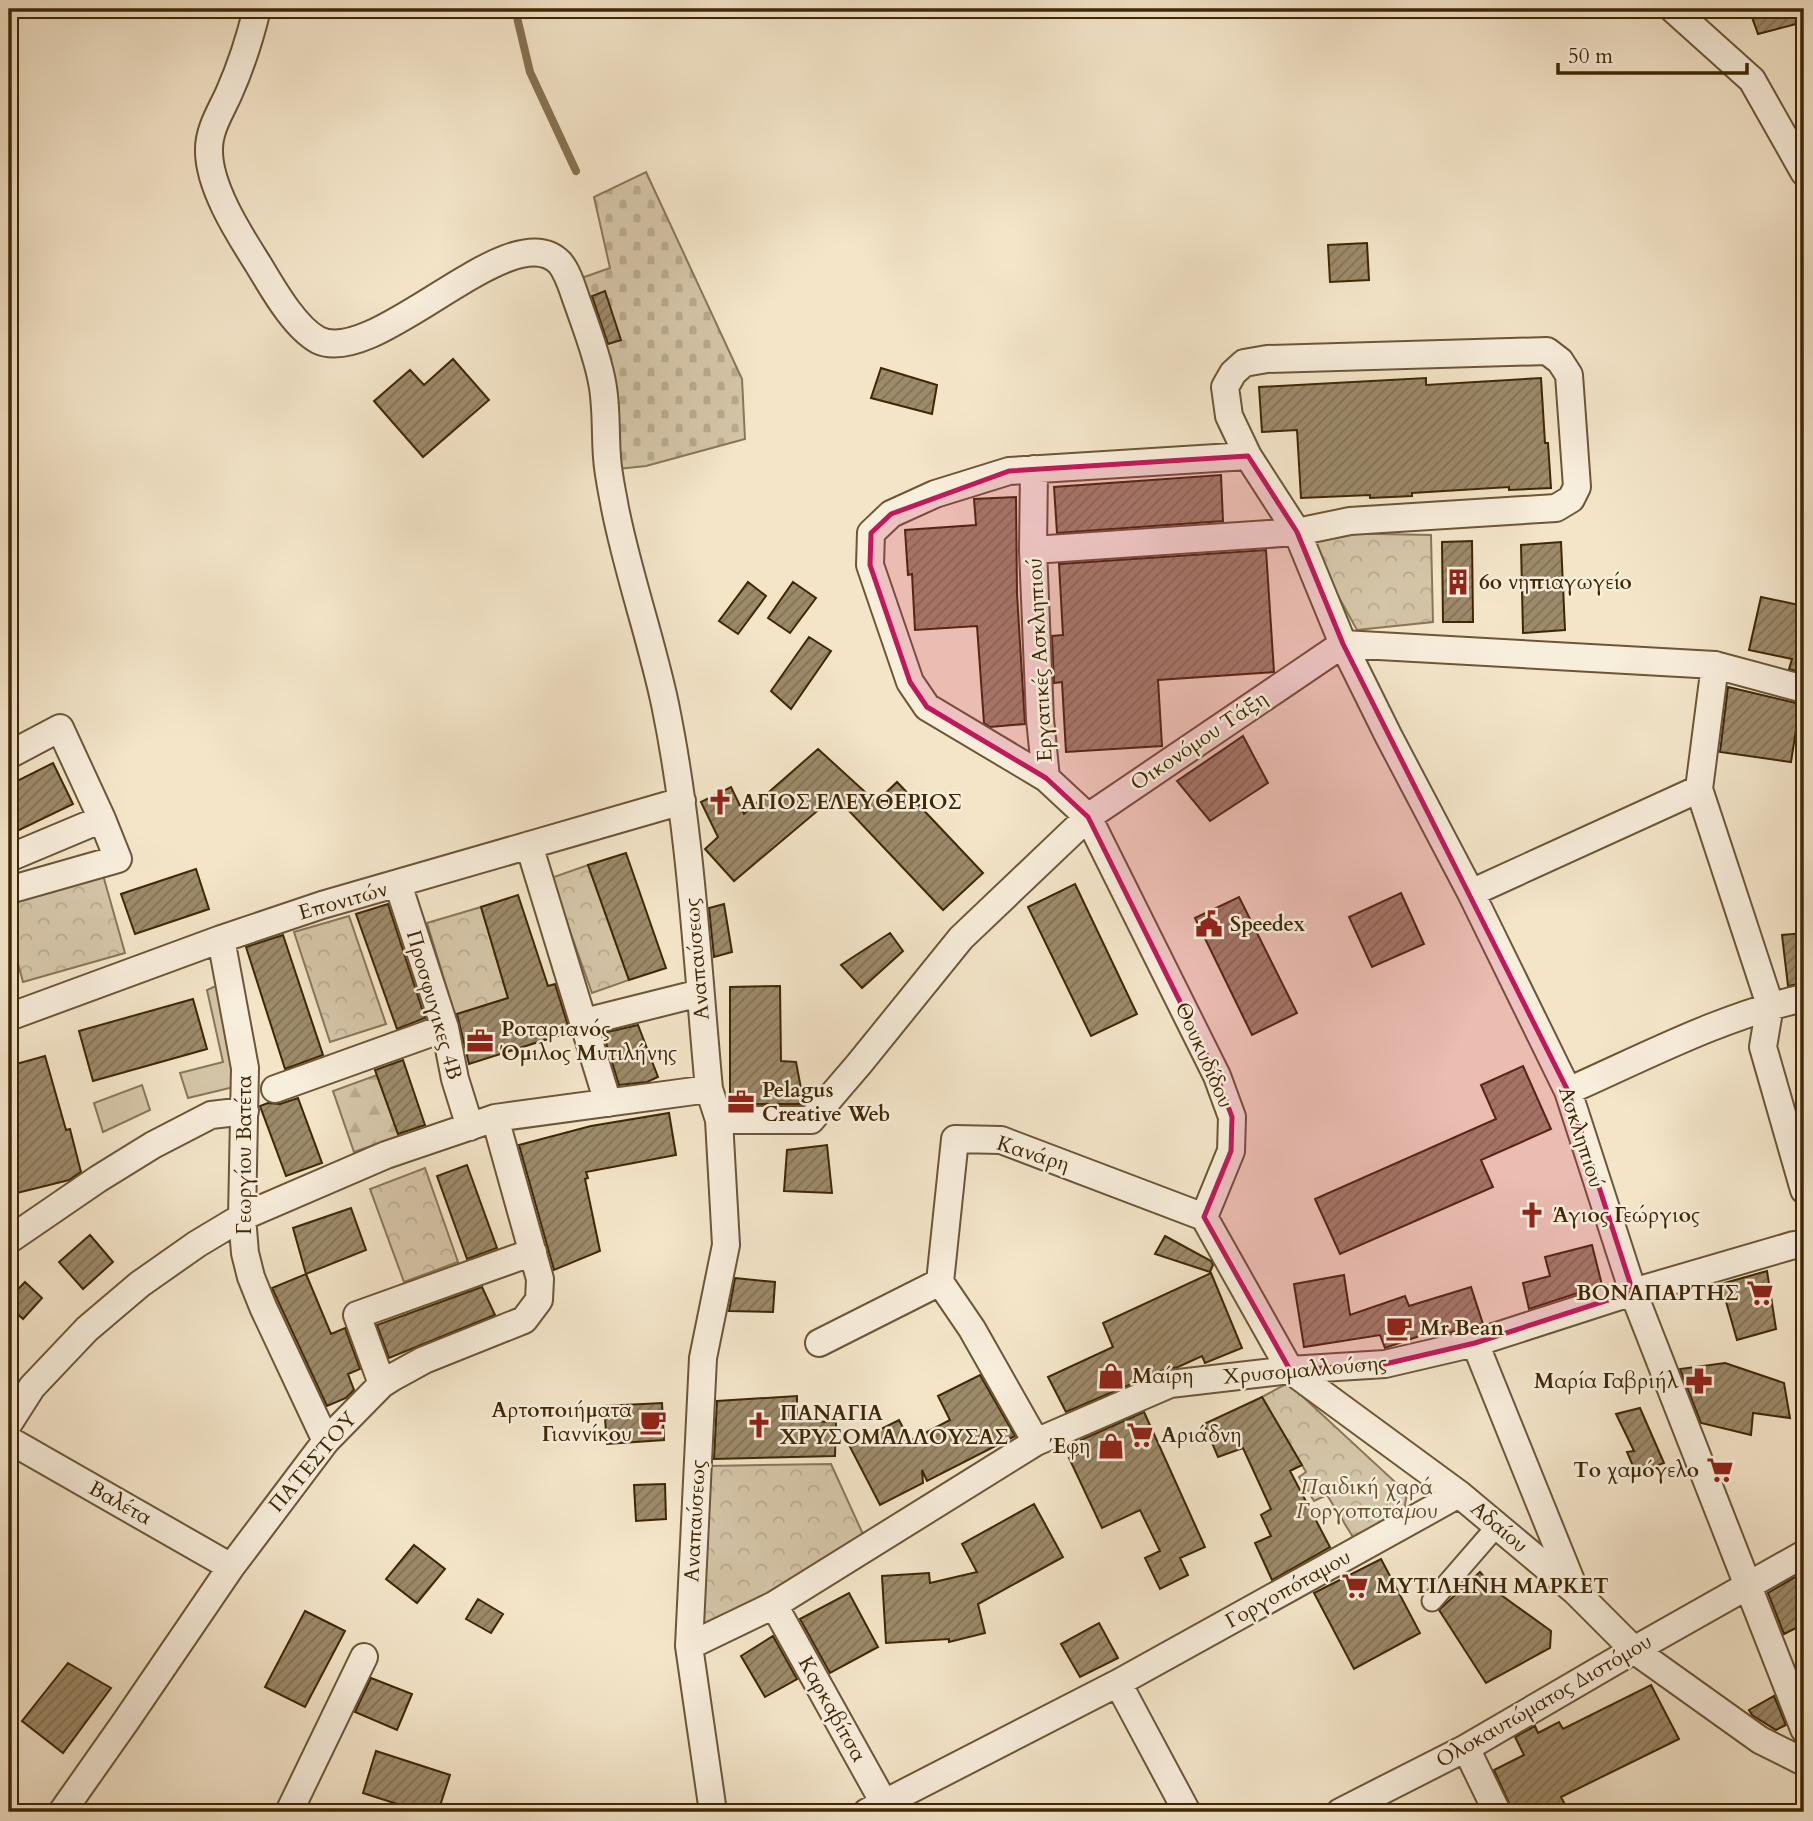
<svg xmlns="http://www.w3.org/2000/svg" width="1813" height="1821" viewBox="0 0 1813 1821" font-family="Cardo,serif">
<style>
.green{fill:#d5c5a8;stroke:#8a7656;stroke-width:2}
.forest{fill:url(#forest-firs);stroke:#8a7656;stroke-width:2}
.cemetery{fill:url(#cemetery-stones);stroke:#8a7656;stroke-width:2}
.park{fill:url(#park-crowns);stroke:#8a7656;stroke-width:2}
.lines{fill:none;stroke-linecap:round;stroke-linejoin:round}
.stream{stroke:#867252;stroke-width:8}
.building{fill:url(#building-hatch);stroke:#3f2704;stroke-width:2}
.pedestrian-casing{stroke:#6c5635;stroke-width:23}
.minor-casing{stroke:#6c5635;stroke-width:30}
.pedestrian{stroke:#f8eedc;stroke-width:19}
.minor{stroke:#f8eedc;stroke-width:26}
.marked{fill:#c2185b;fill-opacity:0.2;stroke:#c2185b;stroke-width:5;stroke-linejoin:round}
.labels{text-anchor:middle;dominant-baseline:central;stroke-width:5;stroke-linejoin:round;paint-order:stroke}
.poi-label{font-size:21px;font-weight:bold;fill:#3f2704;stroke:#f8eedc;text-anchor:start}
.street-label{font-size:21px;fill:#3f2704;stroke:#f8eedc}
.park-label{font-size:21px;font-style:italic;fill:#644e2d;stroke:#f8eedc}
</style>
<defs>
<pattern id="forest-firs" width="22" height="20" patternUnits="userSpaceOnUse" patternTransform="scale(1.75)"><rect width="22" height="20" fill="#d5c5a8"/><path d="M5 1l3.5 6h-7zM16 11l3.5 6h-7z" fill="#b8a98f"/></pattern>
<pattern id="cemetery-stones" width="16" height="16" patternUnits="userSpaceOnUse" patternTransform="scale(1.75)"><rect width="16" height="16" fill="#d5c5a8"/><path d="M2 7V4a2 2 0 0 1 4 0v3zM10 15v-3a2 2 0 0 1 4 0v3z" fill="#b8a98f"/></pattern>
<pattern id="park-crowns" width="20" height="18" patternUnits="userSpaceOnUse" patternTransform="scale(1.75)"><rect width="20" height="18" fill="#d5c5a8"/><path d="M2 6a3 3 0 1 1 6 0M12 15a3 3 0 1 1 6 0" fill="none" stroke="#b8a98f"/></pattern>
<pattern id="building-hatch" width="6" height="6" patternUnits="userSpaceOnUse" patternTransform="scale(1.75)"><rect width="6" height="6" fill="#9d8a6a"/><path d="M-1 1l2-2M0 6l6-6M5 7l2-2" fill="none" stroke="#817155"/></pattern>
</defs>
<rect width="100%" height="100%" fill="#f4e5c9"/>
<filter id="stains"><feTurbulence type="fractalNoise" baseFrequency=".00286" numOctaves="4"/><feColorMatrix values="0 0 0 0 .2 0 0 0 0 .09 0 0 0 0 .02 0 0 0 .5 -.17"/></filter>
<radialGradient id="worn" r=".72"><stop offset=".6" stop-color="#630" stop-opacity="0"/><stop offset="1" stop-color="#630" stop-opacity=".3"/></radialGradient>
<!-- green -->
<path class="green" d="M 216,986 L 238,1086 L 188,1098 L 180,1073 L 223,1062 L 207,990 Z
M 142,1085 L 150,1110 L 103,1132 L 94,1103 Z"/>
<!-- forest -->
<path class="forest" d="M 377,1075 L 399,1136 L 354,1152 L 333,1091 Z"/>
<!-- cemetery -->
<path class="cemetery" d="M 646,172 L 742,379 L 745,439 L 646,466 L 618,469 L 570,282 L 610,268 L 594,197 Z"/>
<!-- park -->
<path class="park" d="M 1330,533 L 1431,535 L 1433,622 L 1357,630 L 1310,545 Z
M 588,865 L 629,980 L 592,993 L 551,878 Z
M 103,875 L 125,953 L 23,982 L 9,931 L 9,901 Z
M 481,907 L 508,998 L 455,1015 L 427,923 Z
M 349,916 L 386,1024 L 330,1042 L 294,932 Z
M 425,1168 L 458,1262 L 404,1282 L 370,1189 Z
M 1288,1383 L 1407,1493 L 1403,1516 L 1356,1542 L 1327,1495 L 1314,1501 L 1299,1477 L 1306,1472 L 1262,1397 Z
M 831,1464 L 867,1543 L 695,1633 L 707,1466 Z"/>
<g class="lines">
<!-- stream -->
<path class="stream" d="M 515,9 L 530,72 L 576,171"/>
</g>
<!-- building -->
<path class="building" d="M 1749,9 L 1804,9 L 1804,22 L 1758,34 Z
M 1367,243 L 1369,280 L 1330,282 L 1328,245 Z
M 605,291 L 621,340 L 608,344 L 592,296 Z
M 453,359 L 489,400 L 423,457 L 374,401 L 410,370 L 424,385 Z
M 881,368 L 937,385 L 932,414 L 871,398 Z
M 1426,378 L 1426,385 L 1541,378 L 1545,443 L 1548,443 L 1551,488 L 1509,490 L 1509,487 L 1412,493 L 1412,496 L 1370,498 L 1370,495 L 1301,498 L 1297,430 L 1262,432 L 1259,387 Z
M 1221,475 L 1223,521 L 1057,533 L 1054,487 Z
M 1016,497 L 1017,594 L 1025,724 L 990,727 L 984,723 L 977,626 L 915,630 L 912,574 L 908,575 L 905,530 L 976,525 L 974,499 Z
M 1472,541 L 1473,622 L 1443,622 L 1442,542 Z
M 1561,542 L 1565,630 L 1523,633 L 1521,545 Z
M 1266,550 L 1274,672 L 1158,680 L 1162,746 L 1066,752 L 1062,682 L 1054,683 L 1052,636 L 1063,635 L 1059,564 Z
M 748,582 L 766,596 L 738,634 L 719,621 Z
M 793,582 L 816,598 L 790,633 L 768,618 Z
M 1761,597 L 1804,606 L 1804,673 L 1789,669 L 1792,659 L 1749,650 Z
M 809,637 L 831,651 L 791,709 L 771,691 Z
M 1728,687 L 1800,704 L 1791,762 L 1720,752 Z
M 1243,736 L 1268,783 L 1210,821 L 1177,781 Z
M 818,749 L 876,802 L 897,782 L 983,873 L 943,910 L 835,796 L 734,881 L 705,849 L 718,837 L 701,802 L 731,787 L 744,814 Z
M 53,763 L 73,804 L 9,835 L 9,785 Z
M 626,853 L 666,968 L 629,980 L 588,865 Z
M 196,869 L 209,909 L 135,934 L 121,894 Z
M 1075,884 L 1137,1014 L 1091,1036 L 1028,907 Z
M 1401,893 L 1424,944 L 1372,967 L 1349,917 Z
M 518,895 L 548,986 L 555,984 L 570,1032 L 469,1064 L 457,1014 L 508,998 L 481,907 Z
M 1239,897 L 1297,1013 L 1252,1035 L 1195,918 Z
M 388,904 L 425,1018 L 397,1029 L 356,914 Z
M 724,904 L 732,952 L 714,957 L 709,908 Z
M 890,933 L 903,951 L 862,988 L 841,965 Z
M 1804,933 L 1804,983 L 1788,986 L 1782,935 Z
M 283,935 L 323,1055 L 285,1069 L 246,947 Z
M 780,986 L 781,1061 L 796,1062 L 804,1104 L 730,1104 L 730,987 Z
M 193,999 L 207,1049 L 93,1081 L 79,1031 Z
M 638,1025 L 658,1077 L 647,1082 L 619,1085 L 603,1033 Z
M 45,1056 L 66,1130 L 70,1129 L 81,1172 L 69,1180 L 9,1195 L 9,1066 Z
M 403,1060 L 425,1125 L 398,1134 L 375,1070 Z
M 1523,1066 L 1551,1129 L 1481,1160 L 1493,1187 L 1340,1254 L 1315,1199 L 1496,1119 L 1481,1085 Z
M 298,1098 L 322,1163 L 286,1176 L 260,1106 L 268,1103 L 280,1104 Z
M 669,1113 L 676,1155 L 586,1172 L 588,1178 L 585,1179 L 600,1251 L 554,1270 L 519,1145 L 591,1126 Z
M 827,1145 L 832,1193 L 784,1191 L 787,1150 Z
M 467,1165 L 497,1248 L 467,1259 L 437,1176 Z
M 351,1208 L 366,1250 L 306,1274 L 293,1228 Z
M 90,1235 L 113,1262 L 83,1289 L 59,1262 Z
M 1165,1236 L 1211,1261 L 1213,1265 L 1210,1272 L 1155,1254 Z
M 1592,1245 L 1602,1285 L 1529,1309 L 1523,1283 L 1550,1276 L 1545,1257 Z
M 1767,1271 L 1776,1329 L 1737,1340 L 1721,1284 Z
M 1211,1273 L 1242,1348 L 1205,1363 L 1202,1356 L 1178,1367 L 1164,1370 L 1066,1412 L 1048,1377 L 1113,1347 L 1103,1323 Z
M 306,1274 L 331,1334 L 345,1328 L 360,1369 L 348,1374 L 354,1390 L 346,1398 L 327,1406 L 272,1288 Z
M 1344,1275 L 1350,1315 L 1405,1296 L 1409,1306 L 1471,1287 L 1483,1324 L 1433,1337 L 1431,1332 L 1385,1348 L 1380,1335 L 1304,1347 L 1294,1284 Z
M 735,1278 L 775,1282 L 773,1312 L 729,1311 Z
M 25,1282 L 42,1298 L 23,1319 L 9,1306 L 9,1299 Z
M 482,1287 L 495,1315 L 389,1358 L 377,1325 Z
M 1725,1363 L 1784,1383 L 1790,1418 L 1753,1413 L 1751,1435 L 1701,1423 L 1680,1369 Z
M 980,1375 L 1015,1436 L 927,1481 L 922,1470 L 923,1483 L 880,1505 L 849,1445 L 899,1420 L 910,1441 L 950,1420 L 938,1396 Z
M 797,1396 L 797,1421 L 836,1422 L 835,1456 L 714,1459 L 717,1401 Z
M 1262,1397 L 1302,1465 L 1290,1471 L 1330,1547 L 1272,1580 L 1255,1543 L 1271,1536 L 1261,1515 L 1271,1509 L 1243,1448 L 1218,1457 L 1204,1424 Z
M 662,1403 L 664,1440 L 607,1444 L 604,1406 Z
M 1640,1408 L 1664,1463 L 1636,1473 L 1627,1452 L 1634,1451 L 1616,1414 Z
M 1144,1412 L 1205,1547 L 1180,1558 L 1188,1575 L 1160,1589 L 1145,1558 L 1160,1551 L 1140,1510 L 1102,1528 L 1069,1458 L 1086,1450 L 1081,1440 Z
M 665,1484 L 666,1519 L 636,1521 L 634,1485 Z
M 1034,1504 L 1063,1557 L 978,1604 L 985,1633 L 949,1642 L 949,1639 L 886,1643 L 882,1576 L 929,1573 L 930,1583 L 977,1572 L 962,1544 Z
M 414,1545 L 445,1569 L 417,1603 L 386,1579 Z
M 1381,1559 L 1420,1633 L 1354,1669 L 1314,1593 Z
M 1480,1572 L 1497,1592 L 1551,1631 L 1550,1648 L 1486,1683 L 1439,1610 Z
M 1797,1576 L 1804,1592 L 1804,1624 L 1784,1634 L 1768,1593 Z
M 849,1593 L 878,1647 L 830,1673 L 800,1619 Z
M 478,1599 L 503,1614 L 491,1633 L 466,1619 Z
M 305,1611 L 345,1631 L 305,1707 L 265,1687 Z
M 1099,1623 L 1118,1658 L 1080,1677 L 1061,1644 Z
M 773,1636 L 797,1679 L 765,1697 L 741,1656 Z
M 68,1663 L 111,1688 L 63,1753 L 22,1721 Z
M 371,1678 L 412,1694 L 397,1730 L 355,1712 Z
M 1651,1685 L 1679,1739 L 1561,1797 L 1569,1812 L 1513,1812 L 1494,1770 L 1524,1755 L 1515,1737 L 1535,1726 L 1538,1733 L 1559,1722 L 1563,1729 Z
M 1774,1696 L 1786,1725 L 1776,1730 L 1752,1715 L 1749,1710 Z
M 376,1751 L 450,1775 L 438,1812 L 422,1812 L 363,1793 Z"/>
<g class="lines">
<!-- pedestrian casing -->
<g class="pedestrian-casing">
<path id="pedestrian" d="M 1432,1601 L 1497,1526"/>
</g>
<!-- minor casing -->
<g class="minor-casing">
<path id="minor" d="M 257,9 C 250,38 241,66 229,93 C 221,111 209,129 209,149 C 208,186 239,234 258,264 C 272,287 294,327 318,340 C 376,369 512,211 560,263 C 569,274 573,291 578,304 C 587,330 597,355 602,382 C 607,407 605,432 607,457 C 608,474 612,491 615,508 C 628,574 651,638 665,704 C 691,830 697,961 709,1089 L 719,1120 L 726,1245 L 703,1358 L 689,1646 L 713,1812
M 1673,9 L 1752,80 L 1804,172
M 1248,456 L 1009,471 L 935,494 L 891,514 L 871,533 L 870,565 L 910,682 L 927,707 L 1046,778 L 1040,719 L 1033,550 L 1297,532 L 1350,521 L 1556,508 L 1571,499 L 1577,487 L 1569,375 L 1560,361 L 1547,351 L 1267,359 L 1244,363 L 1233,373 L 1225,387 L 1229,416 L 1248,456 L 1297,532 L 1343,644 L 1388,735 L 1471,893 L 1568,1091 L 1633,1292 L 1804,1729
M 1033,550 L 1034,469
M 1715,665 L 1699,789 L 1770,1005 L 1763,1047 L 1804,1190
M 9,755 L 60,728 L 102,819 L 9,858
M 1046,778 L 1088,817 L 1217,1076 L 1232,1117 L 1231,1151 L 1204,1217 L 1290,1370 L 1459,1494 L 1575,1591 L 1634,1650 L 1760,1740 L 1804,1762
M 529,845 L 608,1103
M 398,884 L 445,1028 L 455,1079 L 470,1127
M 9,890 L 118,859 L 102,819
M 1471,893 L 1699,789
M 221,939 L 245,1068 L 242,1217 L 245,1253 L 251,1277 L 263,1307 L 326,1441
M 9,1017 L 221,939 L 322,905 L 682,801
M 584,1022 L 700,993
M 275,1089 L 445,1028
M 1568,1091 C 1645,1057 1722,1016 1804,998
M 719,1120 L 811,1120 L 859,1064 L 961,938 L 1088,817 L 1343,644 L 1715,665 L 1804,689
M 9,1240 L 98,1179 L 153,1145 L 211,1115 L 245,1111
M 940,1282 L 955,1139 L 1001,1140 L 1204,1217
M 940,1282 L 972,1329 L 1036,1442
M 819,1343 L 940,1282
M 1475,1343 L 1574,1588
M 382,1384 L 357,1315 L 533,1252
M 9,1423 L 32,1387 L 87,1329 L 140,1284 L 197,1244 L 242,1217 L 386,1155 L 495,1118 L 709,1089
M 9,1440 L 231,1567
M 774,1605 L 889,1812
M 689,1646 L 774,1605 L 1036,1442 L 1170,1384 L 1290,1370 L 1385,1364 L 1475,1343 L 1633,1292 L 1794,1245 L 1804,1245
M 1118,1683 L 1187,1812
M 1466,1748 L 1497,1812
M 62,1812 L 126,1721 L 231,1567 L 326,1441 L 382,1384 L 393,1377 L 424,1360 L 524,1320 L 539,1300 L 540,1279 L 495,1118
M 289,1812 L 364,1657
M 867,1812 L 1118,1683 L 1459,1494
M 1340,1812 L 1466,1748 L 1634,1650 L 1804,1554"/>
</g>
<!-- pedestrian -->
<use href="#pedestrian" class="pedestrian"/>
<!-- minor -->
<use href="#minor" class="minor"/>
</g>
<!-- marked area -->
<path class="marked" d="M 1248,456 L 1297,532 L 1343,644 L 1568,1091 L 1633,1292 L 1475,1343 L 1385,1364 L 1290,1370 L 1204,1217 L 1231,1151 L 1232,1117 L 1217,1076 L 1088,817 L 1046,778 L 927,707 L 910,682 L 870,565 L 871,533 L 891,514 L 1009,471 Z"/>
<!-- icons -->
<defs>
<g id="building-bare" transform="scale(2.1)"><path d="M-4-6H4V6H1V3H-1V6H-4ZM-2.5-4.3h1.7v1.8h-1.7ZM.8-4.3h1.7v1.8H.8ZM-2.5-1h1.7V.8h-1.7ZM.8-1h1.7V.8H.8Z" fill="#8f2418" stroke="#f8eedc" stroke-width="2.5" paint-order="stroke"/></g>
<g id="church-bare" transform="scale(2.1)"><path d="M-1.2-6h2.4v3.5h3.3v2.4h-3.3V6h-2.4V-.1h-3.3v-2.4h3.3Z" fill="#8f2418" stroke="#f8eedc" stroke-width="2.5" paint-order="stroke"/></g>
<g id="civic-bare" transform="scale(2.1)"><path d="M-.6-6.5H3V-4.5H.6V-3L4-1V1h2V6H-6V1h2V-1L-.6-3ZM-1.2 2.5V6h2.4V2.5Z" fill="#8f2418" stroke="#f8eedc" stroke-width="2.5" paint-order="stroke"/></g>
<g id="office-bare" transform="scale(2.1)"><path d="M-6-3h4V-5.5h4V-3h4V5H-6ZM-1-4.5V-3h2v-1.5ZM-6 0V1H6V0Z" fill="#8f2418" stroke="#f8eedc" stroke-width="2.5" paint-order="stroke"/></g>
<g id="supermarket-bare" transform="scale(2.1)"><path d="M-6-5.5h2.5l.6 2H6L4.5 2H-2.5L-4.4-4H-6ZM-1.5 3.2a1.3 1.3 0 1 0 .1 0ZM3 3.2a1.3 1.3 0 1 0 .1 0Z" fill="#8f2418" stroke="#f8eedc" stroke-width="2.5" paint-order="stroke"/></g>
<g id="cafe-bare" transform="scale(2.1)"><path d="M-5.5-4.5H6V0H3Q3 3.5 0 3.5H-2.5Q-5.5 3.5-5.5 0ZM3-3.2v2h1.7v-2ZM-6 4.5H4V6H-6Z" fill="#8f2418" stroke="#f8eedc" stroke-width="2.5" paint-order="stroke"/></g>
<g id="shop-bare" transform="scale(2.1)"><path d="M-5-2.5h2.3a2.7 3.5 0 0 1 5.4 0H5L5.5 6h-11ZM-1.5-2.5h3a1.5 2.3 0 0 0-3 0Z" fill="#8f2418" stroke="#f8eedc" stroke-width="2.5" paint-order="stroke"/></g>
<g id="pharmacy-bare" transform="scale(2.1)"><path d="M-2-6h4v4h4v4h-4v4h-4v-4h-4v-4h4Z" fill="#8f2418" stroke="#f8eedc" stroke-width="2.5" paint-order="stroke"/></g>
</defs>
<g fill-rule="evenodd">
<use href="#building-bare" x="1458" y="582"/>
<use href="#church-bare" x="720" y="802"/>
<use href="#civic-bare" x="1209" y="924"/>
<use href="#office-bare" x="480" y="1041"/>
<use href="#office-bare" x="741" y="1102"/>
<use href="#church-bare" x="1532" y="1215"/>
<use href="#supermarket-bare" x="1760" y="1293"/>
<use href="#cafe-bare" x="1399" y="1328"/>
<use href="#shop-bare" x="1111" y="1376"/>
<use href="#pharmacy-bare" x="1699" y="1381"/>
<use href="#cafe-bare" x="653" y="1422"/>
<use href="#church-bare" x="759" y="1425"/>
<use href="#supermarket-bare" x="1140" y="1435"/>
<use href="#shop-bare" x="1111" y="1446"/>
<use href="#supermarket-bare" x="1720" y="1470"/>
<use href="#supermarket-bare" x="1355" y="1586"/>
</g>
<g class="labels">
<!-- poi labels -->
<g class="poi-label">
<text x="1479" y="582">6ο νηπιαγωγείο</text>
<text x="741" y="802">ΑΓΙΟΣ ΕΛΕΥΘΕΡΙΟΣ</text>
<text x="1230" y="924">Speedex</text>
<text x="501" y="1029">Ροταριανός<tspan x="501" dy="24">Όμιλος Μυτιλήνης</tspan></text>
<text x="762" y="1090">Pelagus<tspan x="762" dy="24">Creative Web</tspan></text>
<text x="1553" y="1215">Άγιος Γεώργιος</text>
<text x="1739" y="1293" text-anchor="end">ΒΟΝΑΠΑΡΤΗΣ</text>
<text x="1420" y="1328">Mr Bean</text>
<text x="1132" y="1376">Μαίρη</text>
<text x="1678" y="1381" text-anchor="end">Μαρία Γαβριήλ</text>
<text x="632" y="1410" text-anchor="end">Αρτοποιήματα<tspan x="632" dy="24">Γιαννίκου</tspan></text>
<text x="780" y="1413">ΠΑΝΑΓΙΑ<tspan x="780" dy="24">ΧΡΥΣΟΜΑΛΛΟΥΣΑΣ</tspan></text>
<text x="1161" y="1435">Αριάδνη</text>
<text x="1090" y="1446" text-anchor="end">Έφη</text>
<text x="1699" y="1470" text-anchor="end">Το χαμόγελο</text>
<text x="1376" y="1586">ΜΥΤΙΛΗΝΗ ΜΑΡΚΕΤ</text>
</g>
<!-- street labels -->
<g class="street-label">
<text transform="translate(1040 660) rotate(-93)">Εργατικές Ασκληπιού</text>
<text transform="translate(1199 741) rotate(-34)">Οικονόμου Τάξη</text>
<text transform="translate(343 901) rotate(-16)">Επονιτών</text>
<text transform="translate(697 959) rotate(-95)">Αναπαύσεως</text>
<text transform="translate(434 1005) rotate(74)">Προσφυγικες 4Β</text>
<text transform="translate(1204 1055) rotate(66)">Θουκυδίδου</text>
<text transform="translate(1581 1137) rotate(72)">Ασκληπιού</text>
<text transform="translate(1033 1154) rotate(18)">Κανάρη</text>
<text transform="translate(244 1155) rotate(-90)">Γεωργίου Βατέτα</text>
<text transform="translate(1305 1370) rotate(-5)">Χρυσομαλλούσης</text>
<text transform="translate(313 1462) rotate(-50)">ΠΑΤΕΣΤΟΥ</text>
<text transform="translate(120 1503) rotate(29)">Βαλέτα</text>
<text transform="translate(695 1521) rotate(-87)">Αναπαύσεως</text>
<text transform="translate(1499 1527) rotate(40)">Αδαίου</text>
<text transform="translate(1288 1589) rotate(-29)">Γοργοπόταμου</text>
<text transform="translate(1544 1701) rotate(-30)">Ολοκαυτώματος Διστόμου</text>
<text transform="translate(832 1709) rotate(61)">Καρκαβίτσα</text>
</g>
<!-- park labels -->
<g class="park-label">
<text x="1367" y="1487">Παιδική χαρά<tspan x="1367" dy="24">Γοργοποτάμου</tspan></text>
</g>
</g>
<!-- margin -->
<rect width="1813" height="1821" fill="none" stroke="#f4e5c9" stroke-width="35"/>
<rect x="10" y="10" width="1792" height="1800" fill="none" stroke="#3f2704" stroke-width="3.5"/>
<rect x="18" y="18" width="1778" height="1786" fill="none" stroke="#3f2704" stroke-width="2"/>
<!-- scale -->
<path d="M1558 63v10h189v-10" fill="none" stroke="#3f2704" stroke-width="3.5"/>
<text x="1568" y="63" font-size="21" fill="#3f2704" stroke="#f8eedc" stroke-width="5" paint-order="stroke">50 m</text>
<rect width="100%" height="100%" filter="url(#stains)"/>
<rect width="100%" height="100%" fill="url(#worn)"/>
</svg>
